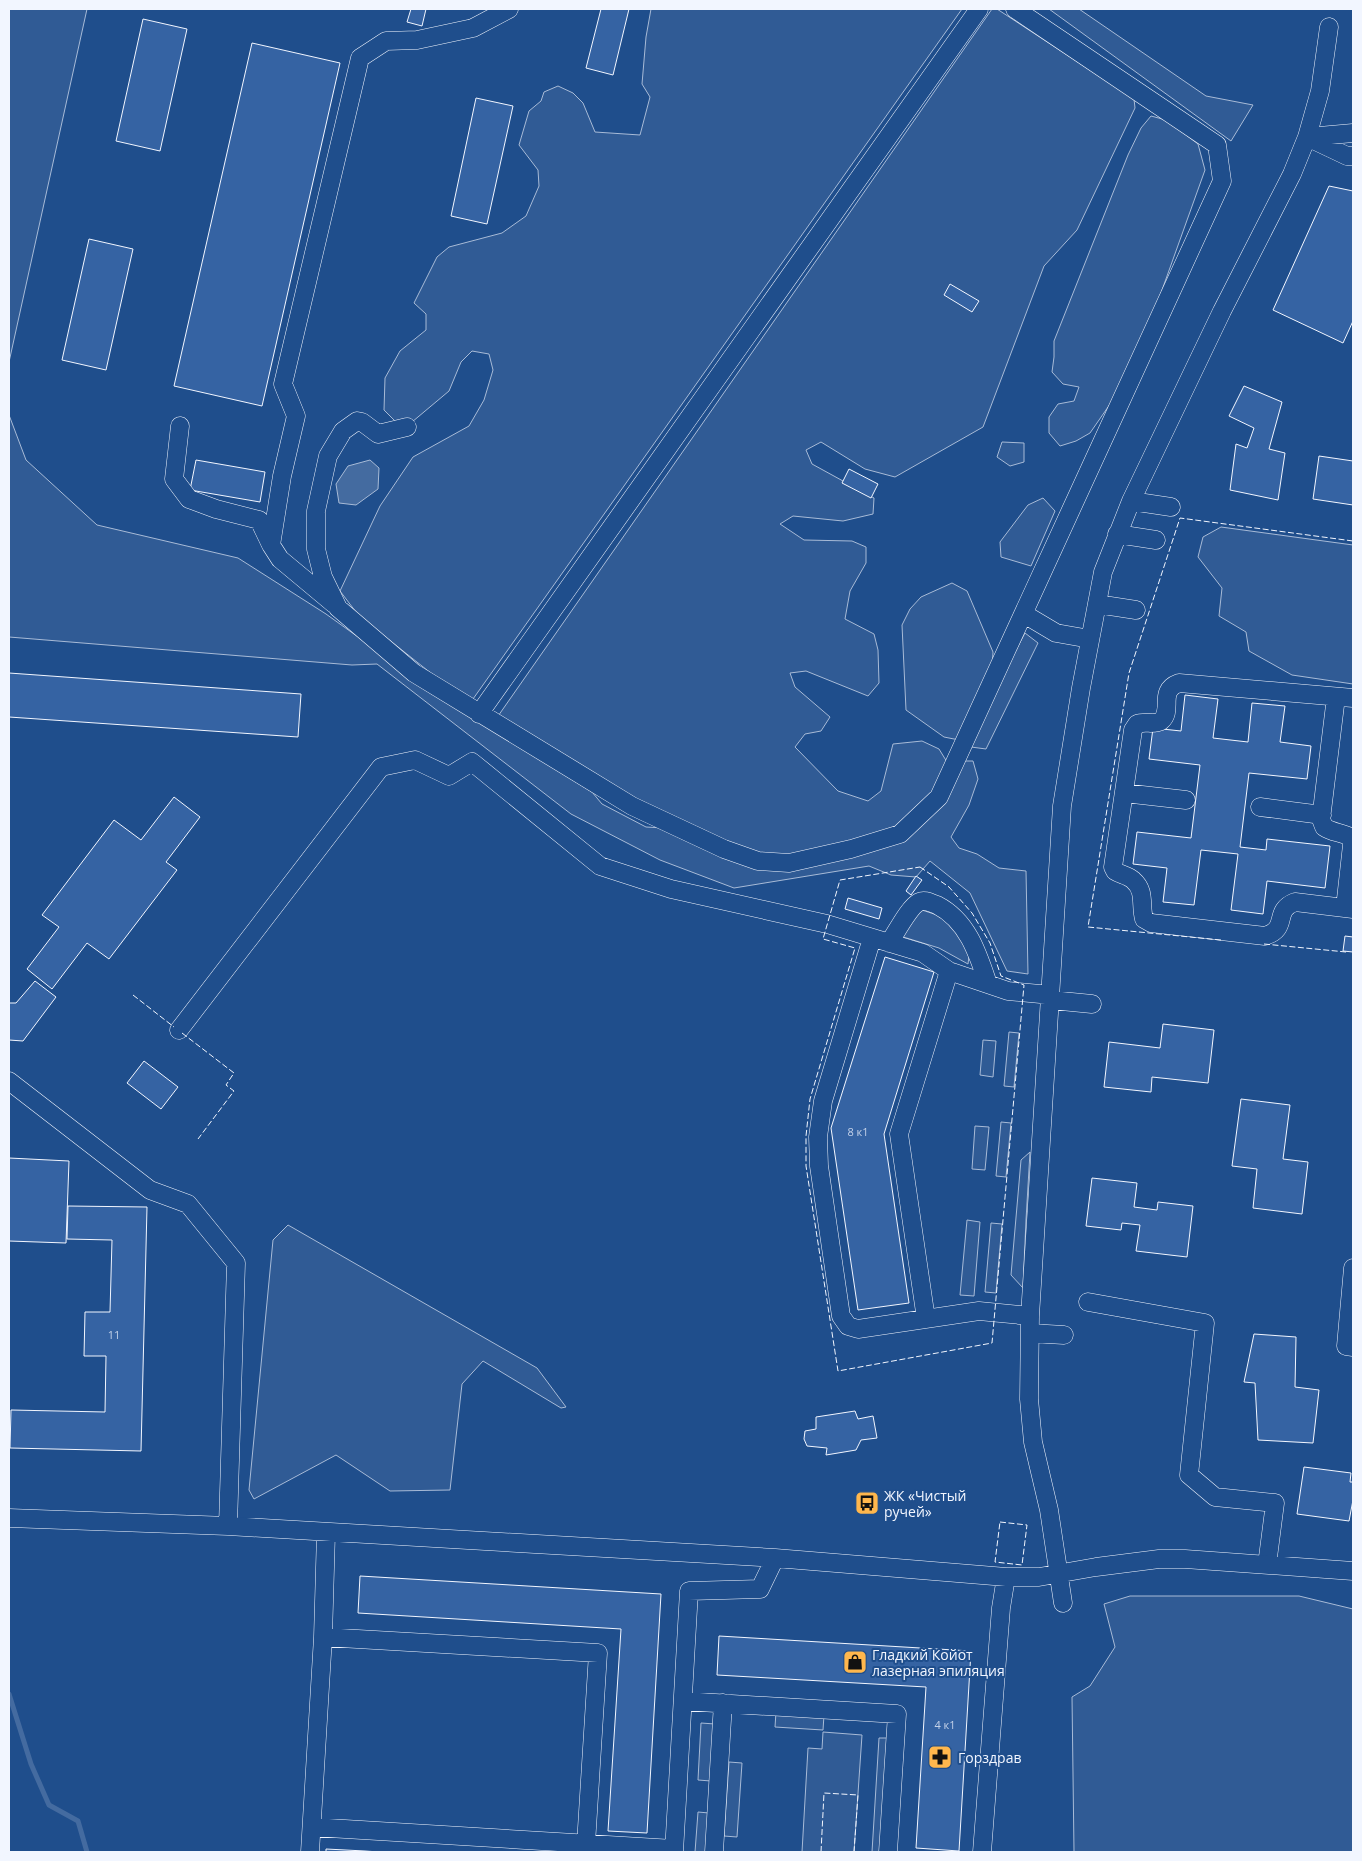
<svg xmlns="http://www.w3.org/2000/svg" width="1362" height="1861" viewBox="0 0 1362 1861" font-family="'Open Sans',sans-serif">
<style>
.built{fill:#305b95;stroke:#a8bbd7}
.water{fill:#446ba0;stroke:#a8bbd7}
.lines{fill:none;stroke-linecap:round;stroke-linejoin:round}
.stream{stroke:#446ba0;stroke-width:5}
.building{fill:#3563a3;stroke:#f2f6ff}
.minor-casing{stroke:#f2f6ff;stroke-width:19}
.minor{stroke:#1f4e8c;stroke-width:18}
.fence{stroke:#f2f6ff;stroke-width:1;stroke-dasharray:6 2.5;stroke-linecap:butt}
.labels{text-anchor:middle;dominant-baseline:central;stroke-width:4;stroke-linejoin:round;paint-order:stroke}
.number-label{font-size:11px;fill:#c3d1e8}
.poi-label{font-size:14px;fill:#f2f6ff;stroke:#1f4e8c;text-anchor:start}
</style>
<rect width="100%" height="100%" fill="#1f4e8c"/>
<!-- built -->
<path class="built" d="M 9,9 L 87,9 L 9,362 Z
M 651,9 L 962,9 L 473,699 L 456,693 L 359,616 L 340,591 L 380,506 L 413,457 L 469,426 L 484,400 L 493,370 L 489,354 L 472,351 L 461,362 L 449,391 L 412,422 L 395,421 L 384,410 L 385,378 L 400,351 L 426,330 L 426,314 L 414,303 L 437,257 L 449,247 L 502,233 L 526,216 L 539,186 L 538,170 L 519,145 L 529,111 L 541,101 L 544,92 L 558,86 L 573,93 L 583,103 L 595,132 L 640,135 L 650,97 L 642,84 L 646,37 Z
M 992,9 L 997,9 L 1134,99 L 1135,108 L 1077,230 L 1044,266 L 983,427 L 895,477 L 865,469 L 821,442 L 806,450 L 812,464 L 874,498 L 873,514 L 843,521 L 793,516 L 780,524 L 804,540 L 852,541 L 866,547 L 866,563 L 850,591 L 845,619 L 874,634 L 878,650 L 879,683 L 868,696 L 806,671 L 790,673 L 795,687 L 830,717 L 821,731 L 805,734 L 795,747 L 838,791 L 868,801 L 881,791 L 893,744 L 922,741 L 939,749 L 947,762 L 937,792 L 902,827 L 801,858 L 765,861 L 632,798 L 496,719 Z
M 1049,9 L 1079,9 L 1206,96 L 1253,105 L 1231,141 Z
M 1151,116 L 1166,120 L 1198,144 L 1205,170 L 1133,371 L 1090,433 L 1076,441 L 1060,446 L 1049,433 L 1049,417 L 1058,404 L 1074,401 L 1079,387 L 1063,384 L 1052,372 L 1054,357 L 1054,341 L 1128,155 L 1141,128 Z
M 9,415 L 26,460 L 97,525 L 238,558 L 326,614 L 460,710 L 592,792 L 602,804 L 646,827 L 664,828 L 756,866 L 901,840 L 960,761 L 973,761 L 978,779 L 969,805 L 951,837 L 959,848 L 977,854 L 999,868 L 1026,871 L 1028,974 L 1007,971 L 970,893 L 930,861 L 916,877 L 891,875 L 869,866 L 734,888 L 660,860 L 571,814 L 377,664 L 352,665 L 9,637 Z
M 1002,442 L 1024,443 L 1024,462 L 1010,466 L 997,457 Z
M 1043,498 L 1055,511 L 1031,566 L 1001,557 L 1000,542 L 1028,505 Z
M 1221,527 L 1353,545 L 1353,684 L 1292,675 L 1249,651 L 1246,632 L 1219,616 L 1222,588 L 1198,557 L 1203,537 Z
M 952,583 L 967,591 L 993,652 L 992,669 L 959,740 L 944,737 L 906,710 L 902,625 L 910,609 L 921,597 Z
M 1025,633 L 1038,643 L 986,749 L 971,747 L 974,729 Z
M 922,910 L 937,915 L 954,927 L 962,937 L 969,956 L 968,964 L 939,948 L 900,936 L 916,912 Z
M 1009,1032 L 1019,1033 L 1014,1087 L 1004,1086 Z
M 983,1040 L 996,1041 L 993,1077 L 980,1075 Z
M 1001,1122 L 1011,1123 L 1006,1177 L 996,1176 Z
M 975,1126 L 989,1127 L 985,1170 L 972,1169 Z
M 1030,1152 L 1026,1220 L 1023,1288 L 1011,1275 L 1021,1160 Z
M 967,1220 L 980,1222 L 974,1296 L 960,1295 Z
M 991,1223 L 1002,1224 L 996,1293 L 985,1292 Z
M 288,1225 L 537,1368 L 566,1407 L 561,1408 L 483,1361 L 462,1384 L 450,1490 L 390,1491 L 336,1455 L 254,1499 L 249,1490 L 273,1240 Z
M 1130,1596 L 1299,1596 L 1353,1609 L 1353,1852 L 1074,1852 L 1072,1697 L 1090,1686 L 1115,1647 L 1104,1604 Z
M 776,1712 L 824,1715 L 823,1730 L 775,1727 Z
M 701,1723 L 715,1724 L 711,1781 L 698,1780 Z
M 823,1732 L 862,1735 L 854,1852 L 802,1852 L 808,1748 L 822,1749 Z
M 879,1738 L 892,1738 L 885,1852 L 872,1852 Z
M 729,1762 L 742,1763 L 737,1837 L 724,1836 Z
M 698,1812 L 709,1813 L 707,1852 L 695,1852 Z"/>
<!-- water -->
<path class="water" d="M 370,460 L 379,468 L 378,489 L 356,505 L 339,503 L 336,484 L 348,466 Z"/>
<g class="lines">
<!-- stream -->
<path class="stream" d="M 9,1694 L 31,1764 L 49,1805 L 78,1821 L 87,1852"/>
</g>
<!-- building -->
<path class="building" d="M 411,9 L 426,9 L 422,26 L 407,22 Z
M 601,9 L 629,9 L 613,75 L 586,68 Z
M 143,19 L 187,29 L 160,151 L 116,141 Z
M 252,43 L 340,63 L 262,406 L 174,386 Z
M 476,98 L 513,106 L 487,224 L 451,216 Z
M 1329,186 L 1353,191 L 1353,321 L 1343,343 L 1273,310 Z
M 89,239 L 133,249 L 106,370 L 62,360 Z
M 950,284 L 979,301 L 972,312 L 944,295 Z
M 1244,386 L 1282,402 L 1269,449 L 1285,453 L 1278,500 L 1230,490 L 1236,444 L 1247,448 L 1254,428 L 1229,416 Z
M 1319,456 L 1353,461 L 1353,505 L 1313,499 Z
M 196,460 L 265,472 L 260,502 L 190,490 Z
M 849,469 L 878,484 L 871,498 L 842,483 Z
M 9,673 L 301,694 L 298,737 L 9,717 Z
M 1185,695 L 1218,699 L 1213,738 L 1248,742 L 1252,703 L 1285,706 L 1280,742 L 1311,746 L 1307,779 L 1249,773 L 1240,847 L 1266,850 L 1267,839 L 1330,846 L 1325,888 L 1267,881 L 1263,914 L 1231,910 L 1238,854 L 1201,850 L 1194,905 L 1163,902 L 1167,868 L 1133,864 L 1137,832 L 1191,838 L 1200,765 L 1149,759 L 1153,728 L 1181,731 Z
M 174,797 L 200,817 L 166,862 L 177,870 L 109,959 L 87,943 L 52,989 L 27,969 L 59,927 L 42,915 L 114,820 L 141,840 Z
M 916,876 L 922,880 L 911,895 L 906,891 Z
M 848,898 L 882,908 L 879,919 L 845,909 Z
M 1345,936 L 1353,937 L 1353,952 L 1343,951 Z
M 885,957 L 934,972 L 884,1134 L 909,1303 L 858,1310 L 831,1128 Z
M 35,981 L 56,997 L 23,1041 L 9,1040 L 9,1003 L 16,1003 Z
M 1163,1024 L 1214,1030 L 1208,1083 L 1152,1077 L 1151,1092 L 1104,1087 L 1109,1042 L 1160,1048 Z
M 144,1061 L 178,1087 L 161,1109 L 127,1083 Z
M 1241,1099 L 1290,1105 L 1283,1159 L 1308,1162 L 1302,1214 L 1253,1208 L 1257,1169 L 1232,1166 Z
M 9,1158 L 69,1161 L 66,1243 L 9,1241 Z
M 1092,1178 L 1137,1183 L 1134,1207 L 1157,1210 L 1158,1202 L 1193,1206 L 1187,1257 L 1136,1251 L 1140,1225 L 1122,1223 L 1121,1230 L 1086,1226 Z
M 68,1206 L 147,1207 L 141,1451 L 10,1448 L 11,1410 L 105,1412 L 106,1356 L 84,1356 L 85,1312 L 110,1312 L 112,1240 L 67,1239 Z
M 1254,1334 L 1296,1337 L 1295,1387 L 1319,1390 L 1313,1443 L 1258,1440 L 1255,1383 L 1244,1382 Z
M 855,1411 L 858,1419 L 873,1416 L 877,1438 L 861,1440 L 856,1450 L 826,1455 L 827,1448 L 807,1446 L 804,1439 L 805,1431 L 816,1429 L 816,1417 Z
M 1304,1467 L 1351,1473 L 1350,1482 L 1353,1482 L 1353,1500 L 1349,1521 L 1297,1514 Z
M 360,1576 L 661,1594 L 647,1833 L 608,1831 L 621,1629 L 358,1613 Z
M 719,1636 L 971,1651 L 959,1851 L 916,1848 L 926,1687 L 717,1675 Z
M 326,1849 L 365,1851 L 379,1852 L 326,1852 Z"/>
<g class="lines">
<!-- minor casing -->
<g class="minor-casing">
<path id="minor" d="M 1307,137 L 1347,156 L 1353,156
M 1308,137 L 1353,133
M 180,426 L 174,479 L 189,499 L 216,509 L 259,520 L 271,545 L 280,559 L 334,604
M 407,427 L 378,434 L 362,422 L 357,421 L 343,431 L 328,456 L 316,511 L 316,549 L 323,577 L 338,608 L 414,673 L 632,806 L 724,849 L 758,861 L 789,863 L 851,849 L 900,834 L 939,797 L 1222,181 L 1217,145 L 1015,9
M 1131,501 L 1171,507
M 1117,534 L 1156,540
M 271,545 L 282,476 L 296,416 L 283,384 L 360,58 L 386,41 L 417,40 L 473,28 L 509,9
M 1097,604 L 1136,610
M 1024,614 L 1056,633 L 1090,639
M 1336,697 L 1321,819 L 1324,827 C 1333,833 1341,832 1350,837 L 1352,845 L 1345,908
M 1353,698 L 1179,683 C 1157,691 1174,710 1161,721 C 1155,725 1144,721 1137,724 L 1133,730 L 1113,867 L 1115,871 C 1121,875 1128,875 1133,880 C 1146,891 1140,905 1144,919 L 1151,923 L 1265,936 C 1290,928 1272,911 1295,902 L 1353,909
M 479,714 L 979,9
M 1124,793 L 1186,800
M 1260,807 L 1322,815
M 872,938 L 823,1101 L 818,1137 L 819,1166 L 841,1316 L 848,1326 L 858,1329 L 979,1311 L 1030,1316
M 889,943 C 896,933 909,907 919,902 C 925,899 931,903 937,905 C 968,921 978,954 988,984
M 1051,1000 L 1092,1004
M 179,1030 L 381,767 L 415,760 L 449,776 L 472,762 L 600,866 L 671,889 L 827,924 L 923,953 L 949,971 L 1008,991 L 1051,995
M 9,1081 L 150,1190 L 188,1204 L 236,1263 L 228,1526
M 1353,1268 L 1346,1346 L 1353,1347
M 1088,1302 L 1205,1323 L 1189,1475 L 1215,1497 L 1275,1503 L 1267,1565
M 926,1319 L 899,1134 L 949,971
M 1030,1333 L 1064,1335
M 9,1518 L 228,1526 L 775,1558 L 1006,1577 L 1039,1577 L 1096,1567 L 1159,1559 L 1185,1559 L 1353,1571
M 1063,1603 L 1049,1510 L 1033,1442 L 1029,1399 L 1030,1316 L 1062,806 L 1081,688 L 1103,572 L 1131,501 L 1222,311 L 1292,174 L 1307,137 L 1320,91 L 1329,27
M 323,1637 L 598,1653 L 586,1844
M 683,1701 L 897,1714 L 888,1852
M 312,1827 L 674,1849
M 310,1852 L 323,1637 L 326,1533
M 674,1852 L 689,1591 L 760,1589 L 775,1558
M 714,1852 L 723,1703
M 982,1852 L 1001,1608 L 1006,1577"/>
</g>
<!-- minor -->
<use href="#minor" class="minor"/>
<!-- fence -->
<path class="fence" d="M 920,867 L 949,887 L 972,913 L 990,943 L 1001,976 L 1024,985 L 992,1343 L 838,1371 L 806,1166 L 806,1136 L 810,1099 L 855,948 L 823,939 L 840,880 Z
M 1221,940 L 1088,927 L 1129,673 L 1180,518 L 1353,541
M 1264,944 L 1346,952
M 133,995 L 174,1027
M 182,1033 L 234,1073 L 226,1085 L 234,1091 L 198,1139
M 1000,1522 L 1027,1525 L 1022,1565 L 995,1562 Z
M 821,1852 L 824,1793 L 858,1795 L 854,1852"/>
</g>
<!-- icons -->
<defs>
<g id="bus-square" transform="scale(1.25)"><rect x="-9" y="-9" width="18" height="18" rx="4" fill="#ffb74d" stroke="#1f4e8c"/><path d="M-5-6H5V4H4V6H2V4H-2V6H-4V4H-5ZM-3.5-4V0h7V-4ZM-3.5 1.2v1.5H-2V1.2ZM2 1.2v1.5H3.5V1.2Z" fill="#111"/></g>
<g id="shop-square" transform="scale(1.25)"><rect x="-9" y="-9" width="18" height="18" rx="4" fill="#ffb74d" stroke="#1f4e8c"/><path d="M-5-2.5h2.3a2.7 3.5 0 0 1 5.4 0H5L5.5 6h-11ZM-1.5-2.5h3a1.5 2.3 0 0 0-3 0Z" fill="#111"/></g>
<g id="pharmacy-square" transform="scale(1.25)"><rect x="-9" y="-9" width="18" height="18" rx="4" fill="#ffb74d" stroke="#1f4e8c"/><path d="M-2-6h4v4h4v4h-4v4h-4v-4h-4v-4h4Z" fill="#111"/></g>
</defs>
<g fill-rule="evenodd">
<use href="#bus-square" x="867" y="1503"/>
<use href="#shop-square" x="855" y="1662"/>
<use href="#pharmacy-square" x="940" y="1757"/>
</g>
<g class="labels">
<!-- number labels -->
<g class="number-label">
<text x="858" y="1131">8 к1</text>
<text x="114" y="1334">11</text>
<text x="945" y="1724">4 к1</text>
</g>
<!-- poi labels -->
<g class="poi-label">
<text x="884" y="1495">ЖК «Чистый<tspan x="884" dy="16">ручей»</tspan></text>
<text x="872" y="1654">Гладкий Койот<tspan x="872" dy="16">лазерная эпиляция</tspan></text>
<text x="958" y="1757">Горздрав</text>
</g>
</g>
<!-- border -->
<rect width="1362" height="1861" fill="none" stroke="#f2f6ff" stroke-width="20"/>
</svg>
